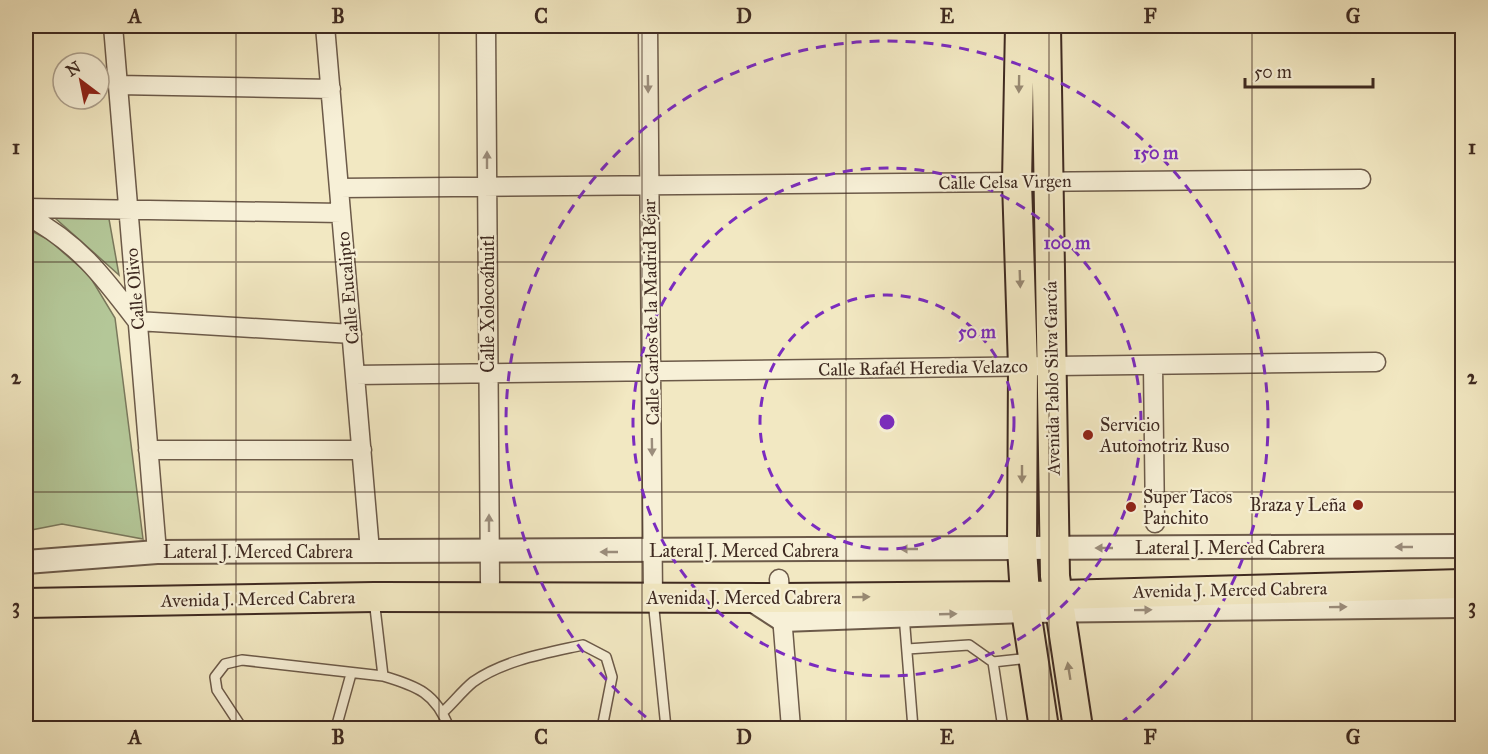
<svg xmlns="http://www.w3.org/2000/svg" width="1488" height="754" viewBox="0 0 1488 754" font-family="'IM FELL Great Primer',serif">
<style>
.green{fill:#b4c798;stroke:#7a785c;stroke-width:1.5}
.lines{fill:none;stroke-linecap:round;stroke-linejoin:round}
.service-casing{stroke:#6c5a49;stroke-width:12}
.minor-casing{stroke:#6c5a49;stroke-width:21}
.tertiary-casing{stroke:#6c5a49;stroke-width:26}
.primary-casing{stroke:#3f2a21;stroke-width:32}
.service{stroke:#f7f0d7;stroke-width:9}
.minor{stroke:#f7f0d7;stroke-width:18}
.tertiary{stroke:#f7f0d7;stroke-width:22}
.primary{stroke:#f2e8c2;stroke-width:28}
.oneway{fill:#9b8d7c}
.oneway2{fill:#988972}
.grid{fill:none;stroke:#3f2a21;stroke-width:1.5;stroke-opacity:0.55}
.ring{fill:none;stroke:#7b2cbf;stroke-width:3;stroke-dasharray:10 8}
.poi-dot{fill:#8f2418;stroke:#f7f0d7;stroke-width:2}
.labels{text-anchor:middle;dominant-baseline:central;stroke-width:4.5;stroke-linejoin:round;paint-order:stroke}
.street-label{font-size:18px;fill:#3f2a21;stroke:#f7f0d7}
.poi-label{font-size:18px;fill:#3f2a21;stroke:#f7f0d7;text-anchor:start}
.centre{fill:#7b2cbf;stroke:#f7f0d7;stroke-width:3}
.ring-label{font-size:18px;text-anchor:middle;font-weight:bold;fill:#7b2cbf;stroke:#f7f0d7;stroke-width:4.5;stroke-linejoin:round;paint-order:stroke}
.neatline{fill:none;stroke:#3f2a21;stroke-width:2}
.grid-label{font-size:20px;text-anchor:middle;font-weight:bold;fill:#3f2a21}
</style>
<rect width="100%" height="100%" fill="#f2e8c2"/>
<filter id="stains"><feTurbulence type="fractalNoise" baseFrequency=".00333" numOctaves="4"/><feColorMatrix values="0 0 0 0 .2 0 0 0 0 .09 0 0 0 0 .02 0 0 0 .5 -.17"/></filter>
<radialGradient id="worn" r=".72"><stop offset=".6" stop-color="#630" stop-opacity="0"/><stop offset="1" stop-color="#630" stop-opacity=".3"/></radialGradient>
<!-- green -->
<path class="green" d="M 55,218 L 109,219 L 119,275 Z
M 26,228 L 49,240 L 89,275 L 115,318 L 143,539 L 62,524 L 26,531 Z"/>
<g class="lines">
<!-- service casing -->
<g class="service-casing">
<path id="service" d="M 374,599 L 383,676 C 417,686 436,693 449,728
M 653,600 L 666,728
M 904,615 L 913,728
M 907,649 L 969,645 L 993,662
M 443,712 C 453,703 462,691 473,682 C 504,660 547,653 583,645 L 606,657 L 612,677 L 602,728
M 242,728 L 217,690 L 215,677 L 225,664 L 242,660 L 383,676
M 336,728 L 351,674
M 1003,728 L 993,662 L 1029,658"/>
</g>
<!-- minor casing -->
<g class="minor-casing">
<path id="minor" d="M 113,26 L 157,552
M 325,26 L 370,551
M 486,26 L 490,582
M 648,26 L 653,598
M 118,85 L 331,89
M 339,188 L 1361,179
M 26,208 L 341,213
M 26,215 C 78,243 102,275 137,321 L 352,334
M 1153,365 L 1155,523
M 355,375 L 1376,362
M 148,450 L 362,450
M 779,579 L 791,728"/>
</g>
<!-- tertiary casing -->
<g class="tertiary-casing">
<path id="tertiary" d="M 26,562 L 157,552 L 1462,546
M 749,598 L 783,620 L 1026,611 L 1462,606"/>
</g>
<!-- primary casing -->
<g class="primary-casing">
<path id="primary" d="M 1020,26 L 1017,182 L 1023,367 L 1022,548 L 1026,611 L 1044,728
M 1046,26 L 1055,576 L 1078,728
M 26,603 L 374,597 L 781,598 L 1024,596 L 1462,584"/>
</g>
<!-- service -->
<use href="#service" class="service"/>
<!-- minor -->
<use href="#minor" class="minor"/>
<!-- tertiary -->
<use href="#tertiary" class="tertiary"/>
<!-- primary -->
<use href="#primary" class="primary"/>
</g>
<!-- one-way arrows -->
<defs><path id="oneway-solid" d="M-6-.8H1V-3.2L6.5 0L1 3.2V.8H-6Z" transform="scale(1.5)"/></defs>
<g class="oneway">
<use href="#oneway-solid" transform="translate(648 84) rotate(89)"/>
<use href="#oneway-solid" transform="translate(487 160) rotate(-90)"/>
<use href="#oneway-solid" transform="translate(652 447) rotate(89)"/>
<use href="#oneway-solid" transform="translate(489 523) rotate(-90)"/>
<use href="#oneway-solid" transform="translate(1404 547) rotate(180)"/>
<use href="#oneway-solid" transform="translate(1104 548) rotate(180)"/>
<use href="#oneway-solid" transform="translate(909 549) rotate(180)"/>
<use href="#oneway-solid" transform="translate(609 552) rotate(180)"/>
<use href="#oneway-solid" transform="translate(1338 607) rotate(-1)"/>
<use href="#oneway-solid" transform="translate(1143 610) rotate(-1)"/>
<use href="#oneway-solid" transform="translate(948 614) rotate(-2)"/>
</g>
<g class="oneway2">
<use href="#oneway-solid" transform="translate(1019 84) rotate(91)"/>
<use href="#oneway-solid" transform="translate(1020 279) rotate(88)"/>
<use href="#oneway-solid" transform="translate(1022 474) rotate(90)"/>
<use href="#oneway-solid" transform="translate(861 597) rotate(-1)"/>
<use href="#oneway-solid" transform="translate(1069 671) rotate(-99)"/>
</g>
<!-- grid -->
<path class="grid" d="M 236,26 L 236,728M 439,26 L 439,728M 642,26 L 642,728M 846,26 L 846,728M 1049,26 L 1049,728M 1252,26 L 1252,728M 26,262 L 1462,262M 26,492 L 1462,492"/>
<!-- distance rings -->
<g class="ring">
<circle cx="887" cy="422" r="127"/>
<circle cx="887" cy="422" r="254"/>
<path d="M660 728A381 381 0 1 1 1114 728"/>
</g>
<!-- markers -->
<g class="poi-dot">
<circle cx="1088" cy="435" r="6"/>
<circle cx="1358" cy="505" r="6"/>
<circle cx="1131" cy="507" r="6"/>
</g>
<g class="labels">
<!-- street labels -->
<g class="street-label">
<text transform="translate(1005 182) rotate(-1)">Calle Celsa Virgen</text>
<text transform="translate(348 288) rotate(-95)">Calle Eucalipto</text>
<text transform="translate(135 289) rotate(-95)">Calle Olivo</text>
<text transform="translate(488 304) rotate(-90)">Calle Xolocoáhuitl</text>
<text transform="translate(651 312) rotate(-91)">Calle Carlos de la Madrid Béjar</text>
<text transform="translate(923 368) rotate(-1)">Calle Rafaél Heredia Velazco</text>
<text transform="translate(1052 378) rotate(-91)">Avenida Pablo Silva García</text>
<text x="1230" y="548">Lateral J. Merced Cabrera</text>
<text x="744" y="551">Lateral J. Merced Cabrera</text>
<text x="258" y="552">Lateral J. Merced Cabrera</text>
<text transform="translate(1230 590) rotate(-1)">Avenida J. Merced Cabrera</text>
<text x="744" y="598">Avenida J. Merced Cabrera</text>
<text transform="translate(258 599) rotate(-1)">Avenida J. Merced Cabrera</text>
</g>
<!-- poi labels -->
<g class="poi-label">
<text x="1100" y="425">Servicio<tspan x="1100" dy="21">Automotriz Ruso</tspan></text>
<text x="1143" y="497">Super Tacos<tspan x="1143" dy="21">Panchito</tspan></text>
<text x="1346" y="505" text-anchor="end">Braza y Leña</text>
</g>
</g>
<circle cx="887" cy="422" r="9" class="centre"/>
<g class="ring-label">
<text x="1156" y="159">150 m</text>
<text x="1067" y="249">100 m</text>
<text x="977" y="338">50 m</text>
</g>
<!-- margin -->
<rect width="1488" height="754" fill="none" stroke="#f2e8c2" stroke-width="66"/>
<!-- north arrow -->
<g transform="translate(81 81) rotate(328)"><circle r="28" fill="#f7f0d7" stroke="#ada18e" stroke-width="1.5"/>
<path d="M0-4.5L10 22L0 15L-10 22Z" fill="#8f2418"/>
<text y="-9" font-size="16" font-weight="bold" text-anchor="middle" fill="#3f2a21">N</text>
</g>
<!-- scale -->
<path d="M1245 78v9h128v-9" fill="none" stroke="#3f2a21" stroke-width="3"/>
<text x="1254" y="78" font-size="18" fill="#3f2a21" stroke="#f7f0d7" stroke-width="4.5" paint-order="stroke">50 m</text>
<rect x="33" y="33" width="1422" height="688" class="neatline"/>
<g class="grid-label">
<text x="135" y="23">A</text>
<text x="338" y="23">B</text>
<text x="541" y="23">C</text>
<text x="744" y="23">D</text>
<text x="947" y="23">E</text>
<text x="1150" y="23">F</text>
<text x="1353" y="23">G</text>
<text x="16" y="154">1</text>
<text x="1472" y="154">1</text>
<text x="16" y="384">2</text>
<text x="1472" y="384">2</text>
<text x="16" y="613">3</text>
<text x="1472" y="613">3</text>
<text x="135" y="744">A</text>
<text x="338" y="744">B</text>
<text x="541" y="744">C</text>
<text x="744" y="744">D</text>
<text x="947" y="744">E</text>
<text x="1150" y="744">F</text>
<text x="1353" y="744">G</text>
</g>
<rect width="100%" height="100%" filter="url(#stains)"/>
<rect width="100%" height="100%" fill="url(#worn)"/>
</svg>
